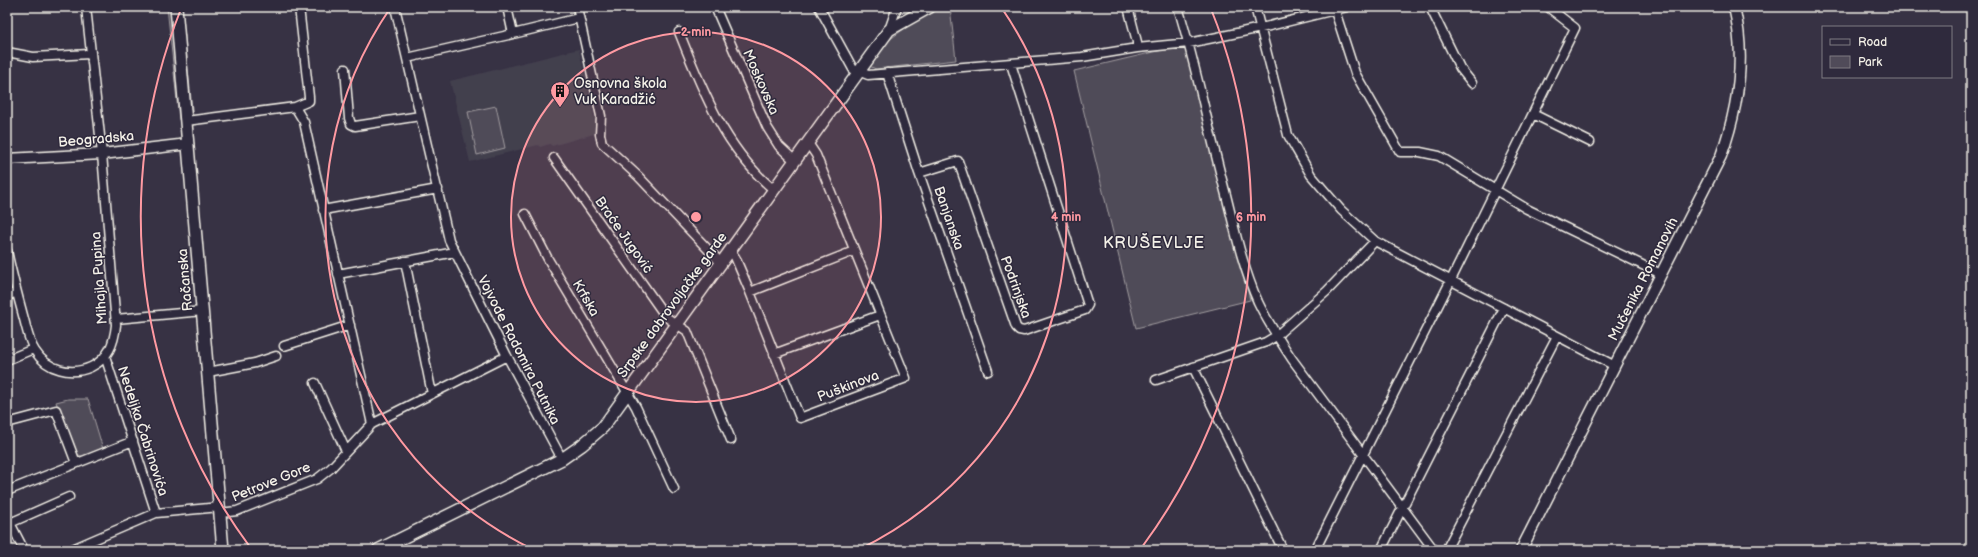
<svg xmlns="http://www.w3.org/2000/svg" width="1978" height="557" viewBox="0 0 1978 557" font-family="'Balsamiq Sans',sans-serif">
<style>
.built{fill:#433f4e}
.green{fill:#504b59;stroke:#a29ea0}
.lines{fill:none;stroke-linecap:round;stroke-linejoin:round}
.minor-casing{stroke:#f4f1e8;stroke-width:11}
.tertiary-casing{stroke:#f4f1e8;stroke-width:13}
.secondary-casing{stroke:#f4f1e8;stroke-width:14}
.minor{stroke:#2f2a3d;stroke-width:8}
.tertiary{stroke:#2f2a3d;stroke-width:10}
.secondary{stroke:#2f2a3d;stroke-width:11}
.ring{fill:none;stroke:#ff9aa2;stroke-width:2}
.labels{text-anchor:middle;dominant-baseline:central;stroke-width:3;stroke-linejoin:round;paint-order:stroke}
.street-label{font-size:14px;fill:#f4f1e8;stroke:#2f2a3d}
.poi-label{font-size:14px;fill:#f4f1e8;stroke:#2f2a3d;text-anchor:start}
.quarter-label{font-size:16px;letter-spacing:1px;fill:#f4f1e8;stroke:#2f2a3d}
.centre{fill:#ff9aa2;stroke:#2f2a3d;stroke-width:2}
.ring-label{font-size:12px;text-anchor:middle;font-weight:bold;fill:#ff9aa2;stroke:#2f2a3d;stroke-width:3;stroke-linejoin:round;paint-order:stroke}
</style>
<rect width="100%" height="100%" fill="#373244"/>
<filter id="ink" filterUnits="userSpaceOnUse"><feTurbulence type="fractalNoise" baseFrequency=".025" numOctaves="2"/><feDisplacementMap in="SourceGraphic" scale="8" xChannelSelector="R" yChannelSelector="G"/><feConvolveMatrix kernelMatrix="1 2 1 2 8 2 1 2 1" color-interpolation-filters="sRGB"/></filter>
<g filter="url(#ink)">
<!-- built -->
<path class="built" d="M 579,49 L 597,130 L 594,134 L 552,146 L 550,144 L 540,147 L 538,145 L 470,162 L 450,81 Z"/>
<!-- green -->
<path class="green" d="M 167,7 L 182,7 L 193,119 L 179,120 Z
M 938,7 L 950,7 L 956,60 L 876,69 L 869,66 L 889,40 L 920,17 Z
M 1188,44 L 1250,300 L 1136,328 L 1074,71 Z
M 496,106 L 505,148 L 477,155 L 468,112 Z
M 68,399 L 88,399 L 103,449 L 84,457 L 76,454 L 56,402 Z"/>
<g class="lines">
<!-- minor casing -->
<g class="minor-casing">
<path id="minor" d="M 395,7 L 449,240 L 507,356 L 562,459
M 577,7 L 601,116 L 600,134 L 602,143 L 638,176 L 721,263
M 715,7 L 767,127 L 779,146 L 795,161
M 819,7 L 853,69 L 868,75 L 1082,57 L 1137,48 L 1189,43 L 1261,28 L 1347,7
M 1128,7 L 1137,42 L 1137,48
M 1178,7 C 1197,69 1209,132 1226,195 C 1235,231 1243,268 1258,302 C 1268,323 1280,341 1292,359 L 1434,550
M 1255,7 L 1288,135 L 1311,175 L 1341,210 L 1375,241 L 1615,366
M 1430,7 L 1460,68 L 1472,83
M 1335,11 L 1355,73 L 1400,152 L 1420,152 L 1439,156 L 1527,209 L 1661,274
M 889,30 L 897,7
M 679,32 C 702,90 725,149 774,190
M 513,34 L 579,18
M 7,52 L 33,57 L 90,54
M 407,58 L 513,34 L 507,7
M 345,69 L 349,118 L 351,124 L 355,126 L 420,116
M 887,73 L 919,173 L 988,371
M 295,107 L 309,101 L 309,97 L 299,7
M 1533,114 L 1590,142
M 186,121 L 295,107 L 304,122 L 372,424
M 554,158 L 666,317 L 687,331 L 731,440
M 919,173 L 958,161 L 1016,327 L 1019,330 L 1024,331 L 1085,310 L 1088,305 L 1011,64
M 323,210 L 438,189
M 525,214 L 548,259 L 636,407 L 674,489
M 7,251 C 12,274 18,297 24,319 C 27,330 29,342 35,351 C 47,370 71,376 91,367 C 108,359 114,344 116,325 L 102,154 L 86,7
M 730,251 L 735,257 L 750,292 L 800,418 L 906,378 L 816,155 L 808,143
M 405,261 L 432,394
M 338,274 L 455,252
M 750,292 L 854,251
M 7,296 L 16,292
M 116,319 L 203,311
M 284,346 L 350,325
M 774,354 L 880,315
M 105,356 L 156,513
M 7,360 L 33,349
M 1193,367 L 1283,550
M 208,372 L 255,363 L 276,356
M 1156,380 L 1266,342 L 1276,336 L 1327,291 L 1375,241
M 315,383 L 346,451
M 7,423 L 56,410 L 76,463
M 7,491 L 133,441
M 220,513 L 237,511 L 317,479 L 331,468 L 372,424 L 507,356
M 7,517 L 24,550
M 10,523 L 69,497
M 70,550 L 156,513 L 220,507
M 1315,550 L 1451,280 L 1575,28 L 1548,7
M 1381,550 L 1504,308
M 1446,550 L 1557,336"/>
</g>
<!-- tertiary casing -->
<g class="tertiary-casing">
<path id="tertiary" d="M 7,159 L 102,154 L 188,144
M 1521,550 L 1721,156 C 1738,109 1746,57 1734,7"/>
</g>
<!-- secondary casing -->
<g class="secondary-casing">
<path id="secondary" d="M 176,7 L 223,550
M 378,550 L 562,459 L 582,445 L 603,427 L 889,30 L 930,7"/>
</g>
<!-- minor -->
<use href="#minor" class="minor"/>
<!-- tertiary -->
<use href="#tertiary" class="tertiary"/>
<!-- secondary -->
<use href="#secondary" class="secondary"/>
</g>
</g>
<!-- distance rings -->
<circle cx="696" cy="217" r="185" fill="#ff9aa2" fill-opacity=".12"/>
<g class="ring">
<circle cx="696" cy="217" r="185"/>
<path d="M534 550A370 370 0 0 1 391 7M1001 7A370 370 0 0 1 858 550"/>
<path d="M250 547A555 555 0 0 1 181 9M1211 9A555 555 0 0 1 1142 547"/>
</g>
<!-- icons -->
<defs>
<g id="building-pin" transform="scale(1)"><path d="M0 17L-7.5 6A9.5 9.5 0 1 1 7.5 6Z" fill="#ff9aa2" stroke="#2f2a3d"/><path d="M-4-6H4V6H1V3H-1V6H-4ZM-2.5-4.3h1.7v1.8h-1.7ZM.8-4.3h1.7v1.8H.8ZM-2.5-1h1.7V.8h-1.7ZM.8-1h1.7V.8H.8Z" fill="#111"/></g>
</defs>
<g fill-rule="evenodd">
<use href="#building-pin" x="560" y="91"/>
</g>
<g class="labels">
<!-- street labels -->
<g class="street-label">
<text transform="translate(761 82) rotate(66)">Moskovska</text>
<text transform="translate(96 139) rotate(-5)">Beogradska</text>
<text transform="translate(949 218) rotate(71)">Banjanska</text>
<text transform="translate(624 235) rotate(55)">Braće Jugović</text>
<text transform="translate(99 278) rotate(-94)">Mihajla Pupina</text>
<text transform="translate(1643 279) rotate(-63)">Mučenika Romanovih</text>
<text transform="translate(185 280) rotate(-95)">Račanska</text>
<text transform="translate(1016 287) rotate(70)">Podrinjska</text>
<text transform="translate(586 298) rotate(60)">Krfska</text>
<text transform="translate(672 305) rotate(-54)">Srpske dobrovoljačke garde</text>
<text transform="translate(519 350) rotate(63)">Vojvode Radomira Putnika</text>
<text transform="translate(848 386) rotate(-21)">Puškinova</text>
<text transform="translate(143 431) rotate(72)">Nedeljka Čabrinovića</text>
<text transform="translate(271 482) rotate(-22)">Petrove Gore</text>
</g>
<!-- poi labels -->
<g class="poi-label">
<text x="574" y="83">Osnovna škola<tspan x="574" dy="16">Vuk Karadžić</tspan></text>
</g>
<!-- quarter labels -->
<g class="quarter-label">
<text x="1154" y="243">KRUŠEVLJE</text>
</g>
</g>
<circle cx="696" cy="217" r="6" class="centre"/>
<g class="ring-label">
<text x="696" y="36">2 min</text>
<text x="1066" y="221">4 min</text>
<text x="1251" y="221">6 min</text>
</g>
<!-- margin -->
<rect width="1978" height="557" fill="none" stroke="#2f2a3d" stroke-width="24"/>
<rect x="12" y="12" width="1954" height="533" fill="none" stroke="#f4f1e8" stroke-width="1.5" filter="url(#ink)"/>
<!-- legend -->
<rect x="1822" y="26" width="130" height="52" fill="#2f2a3d" stroke="#7e7a81"/>
<rect x="1830" y="39" width="20" height="6" fill="#2f2a3d" stroke="#7e7a81"/>
<text x="1858" y="46" font-size="12" fill="#f4f1e8">Road</text>
<rect x="1830" y="56" width="20" height="12" fill="#504b59" stroke="#7e7a81"/>
<text x="1858" y="66" font-size="12" fill="#f4f1e8">Park</text>
</svg>
